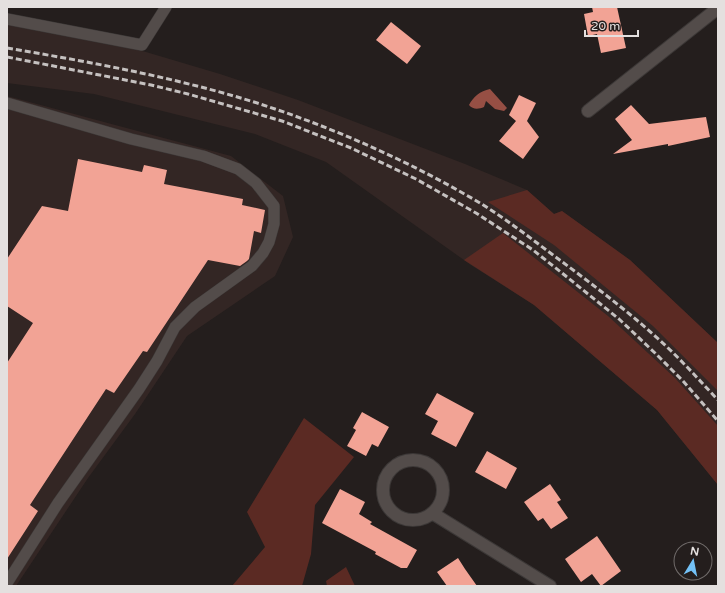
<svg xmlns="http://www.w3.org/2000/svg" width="725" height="593" viewBox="0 0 725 593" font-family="'Varela Round',sans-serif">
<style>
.built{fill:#332624}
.green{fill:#5b2a23}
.water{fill:#964f44}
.building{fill:#f2a395}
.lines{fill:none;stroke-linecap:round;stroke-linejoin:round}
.service-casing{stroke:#3c3837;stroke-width:12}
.minor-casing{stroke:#3c3837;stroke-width:14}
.service{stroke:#534c4a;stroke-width:11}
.minor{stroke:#534c4a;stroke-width:12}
.rail{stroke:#c5c1c0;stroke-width:3;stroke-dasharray:6 3;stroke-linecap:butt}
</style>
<rect width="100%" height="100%" fill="#241e1d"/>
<!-- built -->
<path class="built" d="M 7,19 L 146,52 L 220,74 L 298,100 L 465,164 L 527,190 L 554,214 L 562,211 L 630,260 L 718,343 L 718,485 L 657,410 L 534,305 L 471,265 L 326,162 L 255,134 L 94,94 L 7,83 Z
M 7,96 L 231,156 L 283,196 L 293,237 L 275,276 L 187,336 L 135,414 L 88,478 L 16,586 L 7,586 Z"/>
<!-- green -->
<path class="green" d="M 527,190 L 554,214 L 562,211 L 630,260 L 718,343 L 718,391 L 653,326 L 554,245 L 488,202 Z
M 503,233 L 608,316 L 675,378 L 718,426 L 718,485 L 657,410 L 534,305 L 464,260 Z
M 304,418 L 354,457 L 315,505 L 311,554 L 302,586 L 232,586 L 265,547 L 247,512 Z
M 346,567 L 355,586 L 327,586 L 326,581 Z"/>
<!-- water -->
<path class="water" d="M 490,89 L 507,108 L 504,111 L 495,109 L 486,101 L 484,107 C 479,109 473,110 469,105 C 473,97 480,91 490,89 Z"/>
<!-- building -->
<path class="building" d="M 592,7 L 617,7 L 626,48 L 601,53 L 597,34 L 588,36 L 584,14 L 593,12 Z
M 391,22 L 421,46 L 407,64 L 376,40 Z
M 519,95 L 536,103 L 527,121 L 539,137 L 523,159 L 499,141 L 516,121 L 509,115 Z
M 631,105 L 649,124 L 706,117 L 710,137 L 668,146 L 668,144 L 613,154 L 632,140 L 615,119 Z
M 78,159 L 142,172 L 144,165 L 167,170 L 164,184 L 243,199 L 242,205 L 265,210 L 261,233 L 254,231 L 249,259 L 247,261 L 240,266 L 208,260 L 147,352 L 143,351 L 114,393 L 106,389 L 30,505 L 38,511 L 7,559 L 7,363 L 33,323 L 7,306 L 7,259 L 42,206 L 68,211 Z
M 437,393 L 474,413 L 456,447 L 431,434 L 438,421 L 425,414 Z
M 362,412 L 389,427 L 378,447 L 372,444 L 366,456 L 347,446 L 356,430 L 353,428 Z
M 487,451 L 517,468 L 506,489 L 475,472 Z
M 550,484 L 561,500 L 557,502 L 568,518 L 551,529 L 543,518 L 538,521 L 524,502 Z
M 340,489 L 365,502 L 359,514 L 372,522 L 370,524 L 417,550 L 407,568 L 401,568 L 375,554 L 376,552 L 322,523 Z
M 597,536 L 621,571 L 601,586 L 592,574 L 581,582 L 565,559 Z
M 458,558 L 465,569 L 477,586 L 447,586 L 437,572 Z"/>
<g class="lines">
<!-- service casing -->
<g class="service-casing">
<path id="service" d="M 7,19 L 142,45 L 166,7
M 7,103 L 131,139 L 203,156 L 238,169 L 256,183 L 274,206 L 274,224 L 269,242 L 263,253 L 252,266 L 195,307 L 175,327 L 157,361 L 139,389 L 58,503 L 7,583"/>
</g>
<!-- minor casing -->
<g class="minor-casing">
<path id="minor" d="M 588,111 L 718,8
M383 490a30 30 0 1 1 60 0a30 30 0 1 1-60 0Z
M 432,513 L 550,586"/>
</g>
<!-- service -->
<use href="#service" class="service"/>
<!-- minor -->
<use href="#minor" class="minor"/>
<!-- rail -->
<path class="rail" d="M 7,48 C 90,62 173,77 254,102 C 332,127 409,161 480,203 C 506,219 529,237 553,255 C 592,284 632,314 667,347 C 685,364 701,382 718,400
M 7,57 L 151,85 L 188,94 L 282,121 L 351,148 L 416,179 L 476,213 L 533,250 L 562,273 L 619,319 L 655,353 L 683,381 L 718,421"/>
</g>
<!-- border -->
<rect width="725" height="593" fill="none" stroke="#e4e0df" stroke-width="16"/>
<!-- north arrow -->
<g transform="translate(693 561) rotate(10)"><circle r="19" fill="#241e1d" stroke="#716c6b"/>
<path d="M0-3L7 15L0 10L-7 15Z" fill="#73c1f6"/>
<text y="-6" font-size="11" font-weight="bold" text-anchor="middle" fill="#e4e0df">N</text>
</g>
<!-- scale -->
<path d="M585 30v6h53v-6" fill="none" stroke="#e4e0df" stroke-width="2"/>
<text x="591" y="30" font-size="12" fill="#e4e0df" stroke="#241e1d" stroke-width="3" paint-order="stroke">20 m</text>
</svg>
